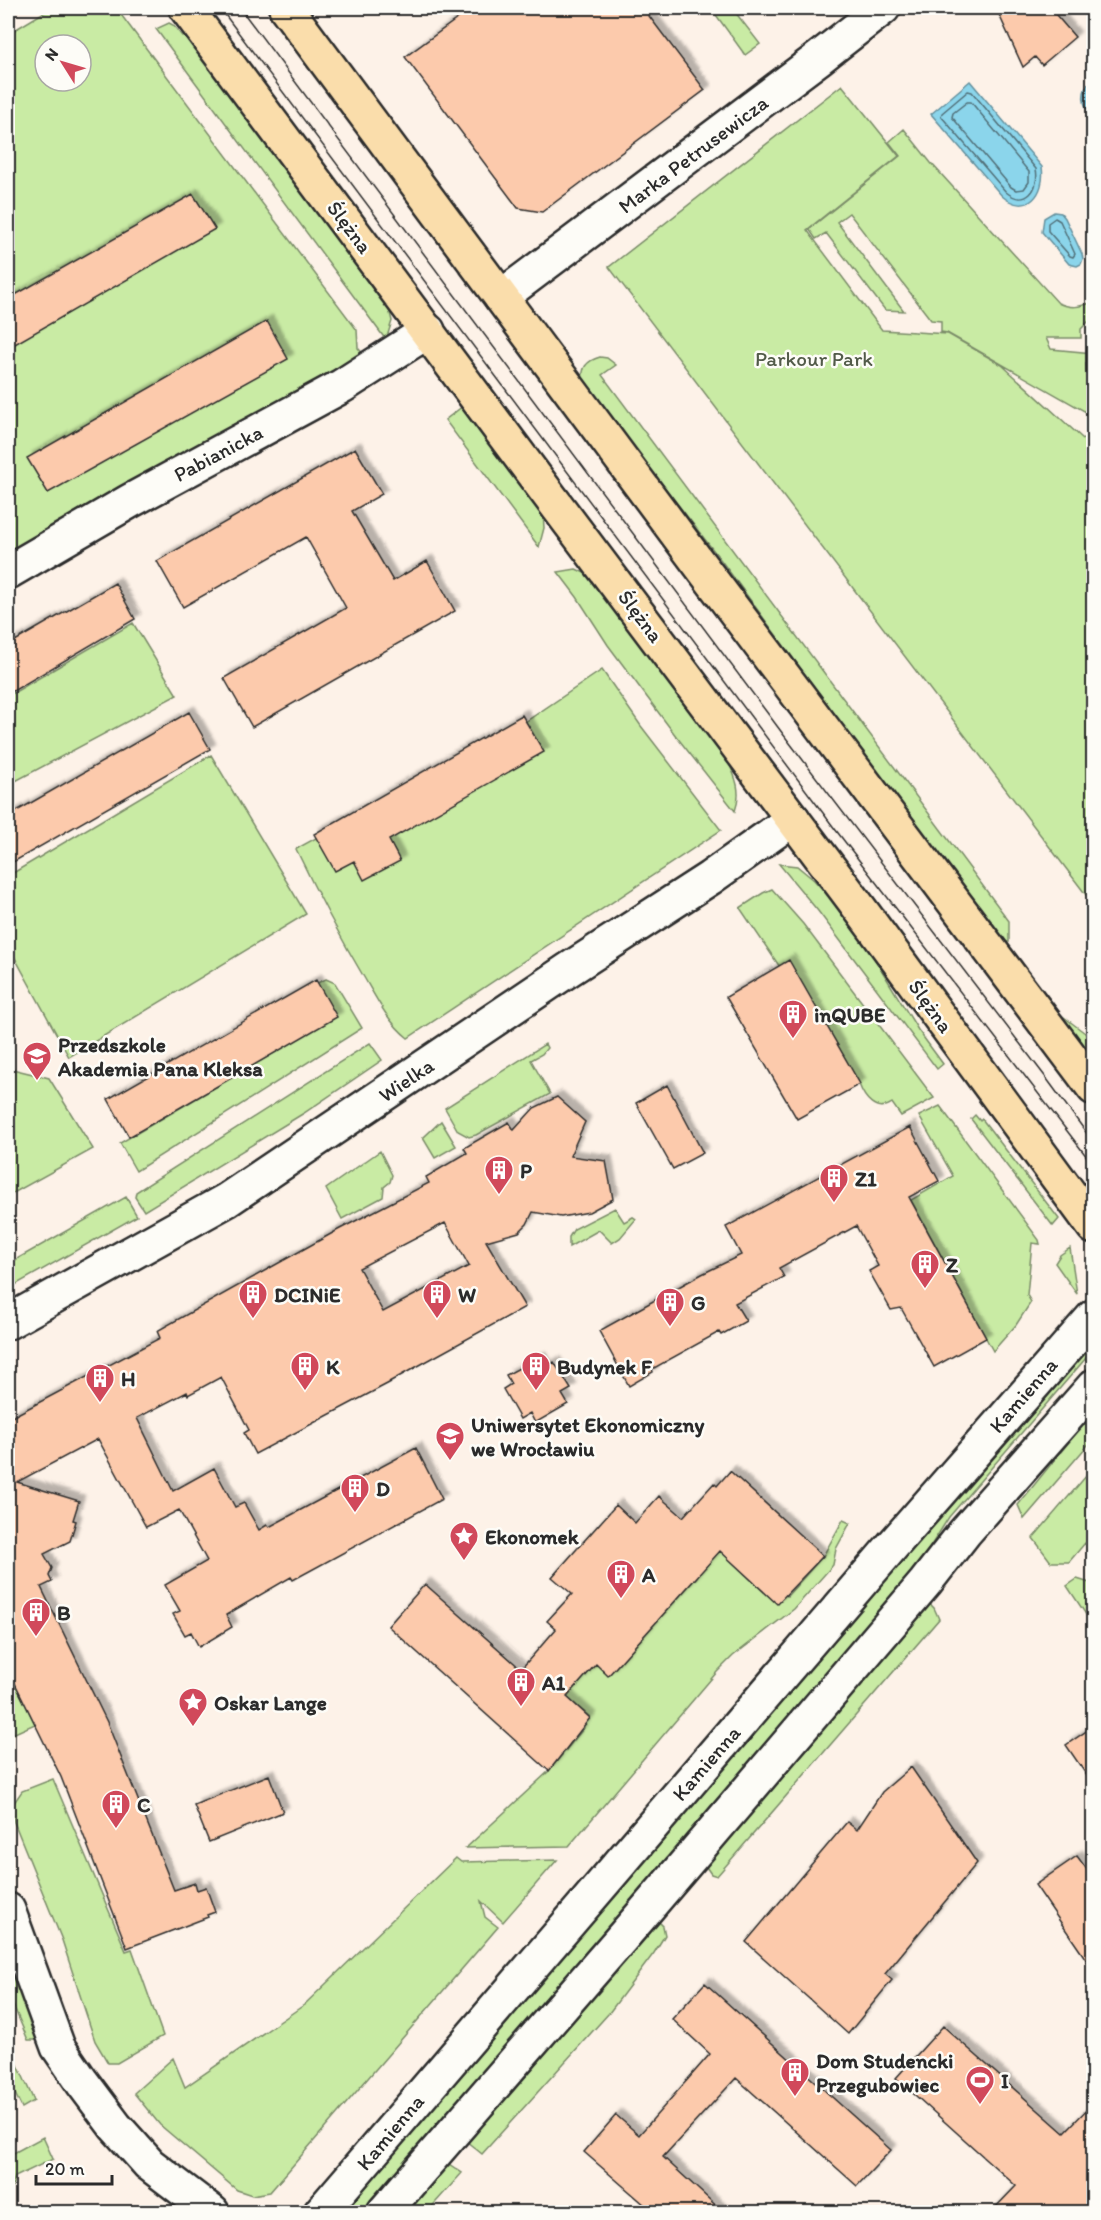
<svg xmlns="http://www.w3.org/2000/svg" width="1101" height="2220" viewBox="0 0 1101 2220" font-family="Itim,sans-serif">
<style>
.green{fill:#c9eba4;stroke:#7a8b68;stroke-width:1.5;fill-rule:evenodd}
.water{fill:#8bd5eb;stroke:#65919e;stroke-width:1.5}
.lines{fill:none;stroke-linecap:round;stroke-linejoin:round}
.shore{stroke:#516f78;stroke-width:1.5}
.building{fill:#fccaac;stroke:#2b2b2b;stroke-width:1.5;fill-rule:evenodd;filter:url(#shadow)}
.minor-casing{stroke:#2b2b2b;stroke-width:38}
.major-casing{stroke:#2b2b2b;stroke-width:38}
.minor{stroke:#fdfcf7;stroke-width:33}
.major{stroke:#faddab;stroke-width:33}
.tram{stroke:#2b2b2b;stroke-width:1.5}
.labels{text-anchor:middle;dominant-baseline:central;stroke-width:5;stroke-linejoin:round;paint-order:stroke}
.street-label{font-size:21px;fill:#2b2b2b;stroke:#fdfcf7}
.park-label{font-size:21px;fill:#525b49;stroke:#fdfcf7}
.poi-label{font-size:21px;font-weight:bold;fill:#2b2b2b;stroke:#fdfcf7;text-anchor:start}
</style>
<defs>
<filter id="shadow"><feDropShadow dx="5.5" dy="-5.5" stdDeviation="1.5" flood-color="#0004"/></filter>
</defs>
<rect width="100%" height="100%" fill="#fdf2e8"/>
<filter id="ink" filterUnits="userSpaceOnUse"><feTurbulence type="fractalNoise" baseFrequency=".0167" numOctaves="2"/><feDisplacementMap in="SourceGraphic" scale="12" xChannelSelector="R" yChannelSelector="G"/><feConvolveMatrix kernelMatrix="1 2 1 2 8 2 1 2 1" color-interpolation-filters="sRGB"/></filter>
<g filter="url(#ink)">
<!-- green -->
<path class="green" d="M 51,8 L 116,8 L 357,330 L 358,348 L 366,357 L 59,529 L 32,538 L 8,554 L 8,34 ZM 45,45 L 81,45 L 81,81 L 45,81 Z
M 711,8 L 732,8 L 760,44 L 745,55 Z
M 169,23 L 173,25 L 182,36 L 187,33 L 388,305 L 392,321 L 386,340 L 156,29 Z
M 842,85 L 899,156 L 807,230 L 882,330 L 948,334 L 1002,365 L 1093,448 L 1093,904 L 609,267 Z
M 904,129 L 931,163 L 1058,303 C 1072,309 1079,307 1093,302 L 1093,317 L 1081,329 L 1081,338 L 1046,338 L 1051,349 L 1093,353 L 1093,365 L 1086,363 L 1087,385 L 1093,391 L 1093,416 L 947,333 L 941,332 L 941,321 L 931,320 L 849,213 L 837,222 L 904,311 L 885,310 L 826,233 L 816,239 L 809,229 L 900,156 L 889,142 Z
M 600,357 L 607,358 L 616,365 L 602,375 L 1009,921 L 1009,942 L 1005,942 L 1000,938 L 717,555 L 583,382 C 581,368 586,361 600,357 Z
M 463,406 L 543,512 L 544,528 L 539,547 L 445,420 Z
M 576,569 L 591,576 L 612,608 L 727,760 C 736,777 742,792 735,811 L 676,736 L 608,645 L 577,597 L 558,572 Z
M 133,623 L 177,695 L 8,785 L 8,696 Z
M 602,670 L 641,726 L 721,830 L 408,1038 C 389,1023 377,1000 365,979 C 340,937 317,893 296,849 L 519,726 Z
M 211,755 L 306,914 L 69,1057 L 8,945 L 8,876 Z
M 779,864 L 797,866 L 814,880 L 832,900 L 862,938 L 918,1030 L 943,1064 L 937,1069 L 818,911 Z
M 772,889 L 803,924 L 934,1098 L 901,1116 L 892,1103 C 876,1114 864,1098 859,1084 L 740,908 L 763,893 Z
M 326,979 L 335,983 L 362,1028 L 136,1171 L 120,1143 L 336,1017 L 317,983 Z
M 1056,1011 L 1093,1039 L 1093,1064 Z
M 370,1043 L 382,1060 L 304,1113 L 144,1211 L 135,1197 L 136,1192 Z
M 545,1044 L 547,1048 L 542,1054 L 531,1060 L 550,1094 L 476,1135 L 469,1137 L 458,1131 L 445,1108 Z
M 8,1068 L 49,1078 L 93,1149 L 8,1196 Z
M 940,1106 L 1039,1240 L 1040,1244 L 1032,1243 L 1027,1295 L 1031,1302 L 1016,1325 L 993,1351 L 911,1200 L 953,1176 L 919,1116 Z
M 975,1115 L 980,1121 L 982,1119 L 1059,1219 L 1053,1226 L 971,1119 Z
M 441,1121 L 456,1146 L 435,1158 L 423,1138 Z
M 380,1151 L 392,1175 L 390,1182 L 384,1187 L 383,1197 L 342,1219 L 326,1189 Z
M 126,1197 L 137,1216 L 8,1289 L 8,1264 Z
M 615,1208 L 624,1222 L 633,1217 L 636,1219 L 620,1238 L 612,1243 L 599,1230 L 569,1247 L 569,1237 L 574,1229 Z
M 1070,1248 L 1077,1294 L 1055,1263 L 1060,1255 Z
M 1084,1345 L 1092,1351 L 949,1517 L 918,1566 L 446,2122 L 367,2212 L 339,2212 Z
M 1093,1412 L 1093,1439 L 1024,1519 L 1018,1505 Z
M 1093,1468 L 1093,1550 L 1085,1543 L 1069,1562 L 1051,1562 L 1033,1538 Z
M 843,1520 L 850,1523 L 836,1549 L 833,1565 L 794,1609 L 733,1656 L 717,1672 L 569,1846 L 466,1848 L 549,1771 L 584,1728 L 583,1726 L 590,1717 L 567,1697 L 596,1664 L 609,1675 L 697,1577 L 714,1545 L 787,1596 L 823,1556 Z
M 1077,1579 L 1093,1584 L 1093,1625 L 1067,1586 Z
M 929,1603 L 934,1608 L 939,1619 L 717,1876 L 711,1874 L 704,1864 Z
M 8,1669 L 35,1724 L 8,1736 Z
M 53,1779 L 126,1951 L 132,1949 L 163,2036 L 117,2063 L 108,2063 L 95,2041 L 62,1940 L 14,1822 L 11,1807 L 22,1791 Z
M 456,1858 L 461,1862 L 557,1860 L 503,1922 L 481,1901 L 485,1917 L 498,1927 L 270,2192 L 252,2195 L 237,2190 L 160,2125 L 134,2093 L 173,2058 L 185,2087 L 304,2005 Z
M 658,1921 L 663,1926 L 665,1935 L 654,1953 L 609,2013 L 482,2154 L 466,2141 L 530,2071 Z
M 8,1960 L 37,2033 L 36,2040 L 28,2040 L 8,1993 Z
M 8,2043 L 34,2101 L 22,2108 L 8,2079 Z
M 43,2137 L 53,2159 L 15,2177 L 8,2202 L 8,2156 Z
M 446,2162 L 462,2173 L 427,2212 L 400,2212 Z"/>
<!-- water -->
<path class="water" d="M 1093,79 L 1093,116 C 1081,106 1080,89 1093,79 Z
M 970,81 L 1042,167 C 1046,194 1027,217 1002,196 L 931,114 Z
M 1054,212 L 1061,213 L 1065,218 L 1082,254 L 1083,259 L 1081,264 L 1077,266 L 1069,264 L 1042,232 L 1044,218 Z"/>
<g class="lines">
<!-- shore -->
<path class="shore" d="M 968,91 L 972,92 L 1036,169 C 1040,189 1026,208 1006,192 L 941,116 L 942,113 Z
M 967,102 L 971,102 L 1029,172 L 1029,182 L 1024,189 L 1016,190 L 1011,187 L 952,117 L 953,113 Z
M 1055,218 L 1060,221 L 1075,254 L 1073,257 L 1070,256 L 1048,231 L 1048,223 Z"/>
</g>
<!-- building -->
<path class="building" d="M 472,8 L 643,8 L 705,90 L 542,212 L 518,208 L 405,57 Z
M 996,8 L 1050,8 L 1075,37 L 1042,65 L 1035,57 L 1023,67 Z
M 193,194 L 215,229 L 8,348 L 8,299 Z
M 267,321 L 288,359 L 48,493 L 27,458 Z
M 355,448 L 382,494 L 352,511 L 393,581 L 427,561 L 455,611 L 252,727 L 224,678 L 346,608 L 306,537 L 183,607 L 157,561 Z
M 115,583 L 135,619 L 8,694 L 8,645 Z
M 189,712 L 210,749 L 8,865 L 8,816 Z
M 522,715 L 544,752 L 389,840 L 400,861 L 364,880 L 354,861 L 335,871 L 314,834 Z
M 789,960 L 860,1084 L 797,1119 L 726,997 Z
M 316,980 L 337,1017 L 129,1137 L 108,1099 Z
M 667,1085 L 703,1153 L 673,1169 L 636,1103 Z
M 557,1097 L 585,1122 L 570,1156 L 606,1161 L 613,1199 L 589,1212 L 561,1217 L 533,1212 L 527,1224 L 519,1232 L 486,1241 L 525,1307 L 389,1382 L 391,1382 L 255,1454 L 244,1433 L 249,1430 L 221,1377 L 188,1395 L 187,1392 L 137,1418 L 173,1491 L 214,1468 L 235,1507 L 244,1503 L 259,1530 L 267,1525 L 269,1527 L 416,1448 L 442,1499 L 293,1580 L 291,1577 L 226,1615 L 232,1627 L 199,1647 L 191,1632 L 185,1635 L 173,1614 L 180,1611 L 165,1585 L 207,1561 L 179,1510 L 146,1527 L 98,1439 L 17,1482 L 79,1501 L 73,1520 L 76,1521 L 70,1541 L 44,1554 L 52,1568 L 49,1576 L 52,1582 L 41,1587 L 107,1722 L 174,1890 L 195,1883 L 197,1890 L 206,1887 L 215,1912 L 207,1915 L 208,1917 L 127,1948 L 61,1777 L 8,1669 L 8,1419 L 160,1338 L 157,1331 L 338,1230 L 429,1183 L 426,1177 L 467,1153 L 464,1148 L 509,1122 L 514,1130 L 534,1108 ZM 445,1223 L 469,1266 L 383,1312 L 359,1268 Z
M 910,1127 L 939,1181 L 909,1197 L 986,1338 L 934,1367 L 901,1308 L 891,1310 L 869,1271 L 878,1266 L 856,1226 L 779,1268 L 784,1277 L 735,1303 L 746,1321 L 721,1335 L 719,1332 L 652,1369 L 653,1372 L 629,1386 L 599,1331 L 702,1274 L 741,1255 L 726,1227 Z
M 540,1357 L 546,1367 L 554,1362 L 571,1389 L 562,1394 L 568,1404 L 535,1423 L 530,1413 L 520,1419 L 503,1389 L 511,1384 L 506,1375 Z
M 730,1471 L 823,1556 L 777,1604 L 720,1551 L 608,1676 L 596,1664 L 567,1697 L 590,1718 L 549,1771 L 388,1626 L 425,1584 L 521,1669 L 556,1629 L 547,1621 L 572,1594 L 552,1577 L 616,1505 L 635,1523 L 659,1496 L 683,1517 L 714,1483 L 717,1486 Z
M 1094,1726 L 1094,1786 L 1066,1745 Z
M 911,1767 L 977,1863 L 885,1974 L 892,1980 L 848,2034 L 746,1942 L 847,1822 L 857,1830 L 882,1792 Z
M 269,1775 L 283,1812 L 209,1842 L 194,1805 Z
M 1077,1856 L 1094,1879 L 1094,1971 L 1035,1885 Z
M 705,1983 L 891,2150 L 857,2186 L 736,2078 L 663,2157 L 723,2212 L 653,2212 L 584,2152 L 616,2115 L 639,2135 L 710,2054 L 672,2019 Z
M 943,2026 L 1064,2133 L 1094,2102 L 1094,2212 L 991,2212 L 1016,2186 L 896,2078 Z"/>
<g class="lines">
<!-- minor casing -->
<g class="minor-casing">
<path id="minor" d="M 501,297 L 819,58 L 883,8
M 8,572 L 130,501 L 342,386 L 428,331
M 8,1322 L 227,1200 L 568,970 L 710,878 L 793,819
M 8,1910 L 58,2047 L 82,2082 L 115,2126 L 149,2164 L 212,2212
M 321,2212 L 893,1545 L 1094,1316
M 384,2212 L 640,1917 L 925,1583 L 965,1532 L 1094,1386"/>
</g>
<!-- major casing -->
<g class="major-casing">
<path id="major" d="M 186,8 L 554,502 L 852,898 L 1094,1227
M 286,8 L 697,561 L 1094,1088"/>
</g>
<!-- minor -->
<use href="#minor" class="minor"/>
<!-- major -->
<use href="#major" class="major"/>
<!-- tram -->
<path class="tram" d="M 220,8 L 835,829 L 1094,1166
M 240,8 L 783,734 L 1044,1075 L 1094,1143"/>
</g>
</g>
<!-- icons -->
<defs>
<g id="building-pin" transform="scale(1.5)"><path d="M0 17L-7.5 6A9.5 9.5 0 1 1 7.5 6Z" fill="#d1495b" stroke="#fdfcf7"/><path d="M-4-6H4V6H1V3H-1V6H-4ZM-2.5-4.3h1.7v1.8h-1.7ZM.8-4.3h1.7v1.8H.8ZM-2.5-1h1.7V.8h-1.7ZM.8-1h1.7V.8H.8Z" fill="#fff"/></g>
<g id="school-pin" transform="scale(1.5)"><path d="M0 17L-7.5 6A9.5 9.5 0 1 1 7.5 6Z" fill="#d1495b" stroke="#fdfcf7"/><path d="M0-5L7-2L0 1L-7-2ZM-4 1L0 2.5L4 1V4Q0 6-4 4Z" fill="#fff"/></g>
<g id="university-pin" transform="scale(1.5)"><path d="M0 17L-7.5 6A9.5 9.5 0 1 1 7.5 6Z" fill="#d1495b" stroke="#fdfcf7"/><path d="M0-5L7-2L0 1L-7-2ZM-4 1L0 2.5L4 1V4Q0 6-4 4Z" fill="#fff"/></g>
<g id="sight-pin" transform="scale(1.5)"><path d="M0 17L-7.5 6A9.5 9.5 0 1 1 7.5 6Z" fill="#d1495b" stroke="#fdfcf7"/><path d="M0-6L1.8-2.2L6-1.7L2.9 1.2L3.7 5.4L0 3.3L-3.7 5.4L-2.9 1.2L-6-1.7L-1.8-2.2Z" fill="#fff"/></g>
<g id="stadium-pin" transform="scale(1.5)"><path d="M0 17L-7.5 6A9.5 9.5 0 1 1 7.5 6Z" fill="#d1495b" stroke="#fdfcf7"/><path d="M0-5a6.5 5 0 1 0 0 10a6.5 5 0 1 0 0-10ZM-3.5-1.8h7v3.6h-7Z" fill="#fff"/></g>
</defs>
<g fill-rule="evenodd">
<use href="#building-pin" x="793" y="1014"/>
<use href="#school-pin" x="37" y="1056"/>
<use href="#building-pin" x="499" y="1170"/>
<use href="#building-pin" x="834" y="1178"/>
<use href="#building-pin" x="925" y="1264"/>
<use href="#building-pin" x="253" y="1294"/>
<use href="#building-pin" x="437" y="1294"/>
<use href="#building-pin" x="670" y="1302"/>
<use href="#building-pin" x="305" y="1366"/>
<use href="#building-pin" x="536" y="1366"/>
<use href="#building-pin" x="100" y="1378"/>
<use href="#university-pin" x="450" y="1436"/>
<use href="#building-pin" x="355" y="1488"/>
<use href="#sight-pin" x="464" y="1536"/>
<use href="#building-pin" x="621" y="1574"/>
<use href="#building-pin" x="36" y="1612"/>
<use href="#building-pin" x="521" y="1682"/>
<use href="#sight-pin" x="193" y="1702"/>
<use href="#building-pin" x="116" y="1804"/>
<use href="#building-pin" x="795" y="2072"/>
<use href="#stadium-pin" x="980" y="2080"/>
</g>
<g class="labels">
<!-- street labels -->
<g class="street-label">
<text transform="translate(693 154) rotate(-37)">Marka Petrusewicza</text>
<text transform="translate(350 227) rotate(53)">Ślężna</text>
<text transform="translate(218 453) rotate(-28)">Pabianicka</text>
<text transform="translate(641 616) rotate(53)">Ślężna</text>
<text transform="translate(931 1006) rotate(54)">Ślężna</text>
<text transform="translate(406 1080) rotate(-34)">Wielka</text>
<text transform="translate(1023 1395) rotate(-49)">Kamienna</text>
<text transform="translate(706 1763) rotate(-49)">Kamienna</text>
<text transform="translate(390 2132) rotate(-50)">Kamienna</text>
</g>
<!-- park labels -->
<g class="park-label">
<text x="814" y="358">Parkour Park</text>
</g>
<!-- poi labels -->
<g class="poi-label">
<text x="814" y="1014">inQUBE</text>
<text x="58" y="1044">Przedszkole<tspan x="58" dy="24">Akademia Pana Kleksa</tspan></text>
<text x="520" y="1170">P</text>
<text x="855" y="1178">Z1</text>
<text x="946" y="1264">Z</text>
<text x="274" y="1294">DCINiE</text>
<text x="458" y="1294">W</text>
<text x="691" y="1302">G</text>
<text x="326" y="1366">K</text>
<text x="557" y="1366">Budynek F</text>
<text x="121" y="1378">H</text>
<text x="471" y="1424">Uniwersytet Ekonomiczny<tspan x="471" dy="24">we Wrocławiu</tspan></text>
<text x="376" y="1488">D</text>
<text x="485" y="1536">Ekonomek</text>
<text x="642" y="1574">A</text>
<text x="57" y="1612">B</text>
<text x="542" y="1682">A1</text>
<text x="214" y="1702">Oskar Lange</text>
<text x="137" y="1804">C</text>
<text x="816" y="2060">Dom Studencki<tspan x="816" dy="24">Przegubowiec</tspan></text>
<text x="1001" y="2080">I</text>
</g>
</g>
<!-- margin -->
<rect width="1101" height="2220" fill="none" stroke="#fdfcf7" stroke-width="30"/>
<rect x="15" y="15" width="1071" height="2190" fill="none" stroke="#2b2b2b" stroke-width="2" filter="url(#ink)"/>
<!-- north arrow -->
<g transform="translate(63 63) rotate(307)"><circle r="28" fill="#fdfcf7" stroke="#a9a8a5" stroke-width="1.5"/>
<path d="M0-4.5L10 22L0 15L-10 22Z" fill="#d1495b"/>
<text y="-9" font-size="16" font-weight="bold" text-anchor="middle" fill="#2b2b2b">N</text>
</g>
<!-- scale -->
<path d="M36 2175v9h76v-9" fill="none" stroke="#2b2b2b" stroke-width="3"/>
<text x="45" y="2175" font-size="18" fill="#2b2b2b" stroke="#fdfcf7" stroke-width="4.5" paint-order="stroke">20 m</text>
</svg>
